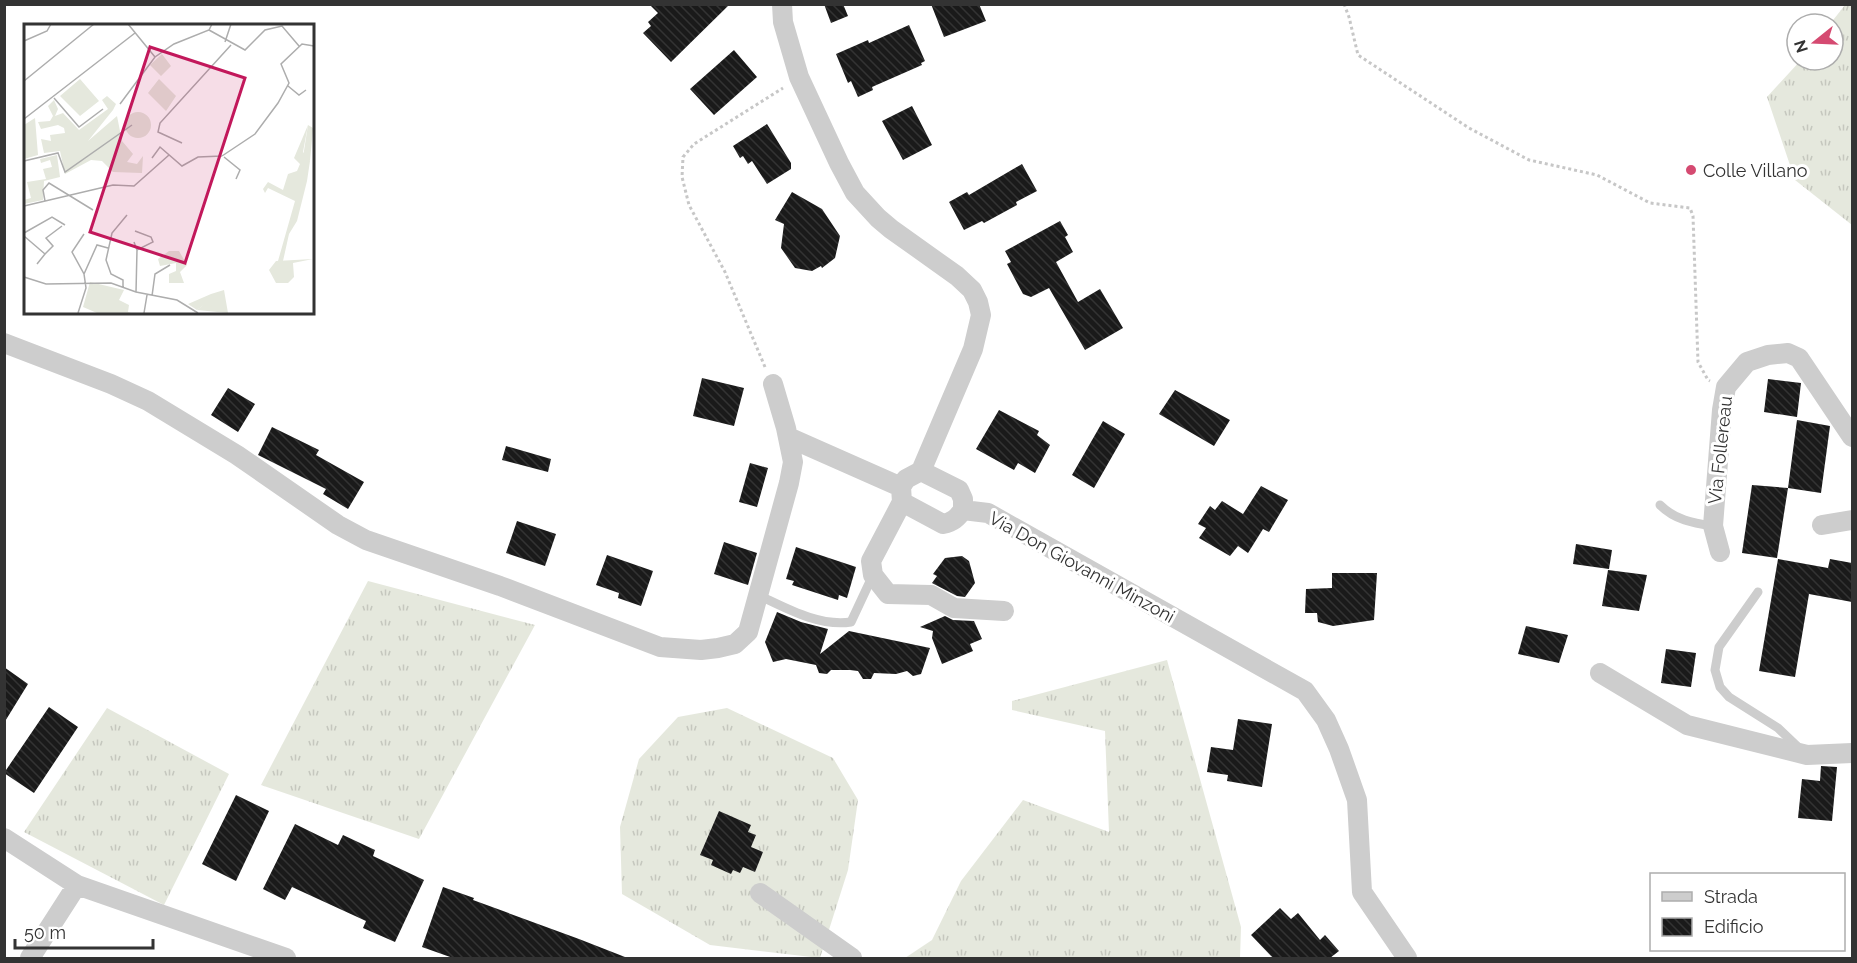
<svg xmlns="http://www.w3.org/2000/svg" width="1857" height="963" viewBox="0 0 1857 963" font-family="Raleway,sans-serif">
<style>
.grass{fill:url(#grass-tufts)}
.building{fill:url(#building-back-hatch)}
.lines{fill:none;stroke-linecap:round;stroke-linejoin:round}
.path{stroke:#c7c7c7;stroke-width:3;stroke-dasharray:3 3;stroke-linecap:butt}
.lane{stroke:#cdcdcd;stroke-width:9}
.street{stroke:#cdcdcd;stroke-width:20}
.poi-dot{fill:#d54a71;stroke:#fff;stroke-width:2}
.labels{text-anchor:middle;dominant-baseline:central;stroke-width:6;stroke-linejoin:round;paint-order:stroke}
.poi-label{font-size:18px;fill:#333;stroke:#fff;text-anchor:start}
.street-label{font-size:18px;fill:#333;stroke:#fff}
.inset-road{fill:none;stroke:#adadad;stroke-width:1.5}
.view{fill:#c2185b;fill-opacity:0.15;stroke:#c2185b;stroke-width:3}
.inset-edge{fill:none;stroke:#333;stroke-width:3}
</style>
<defs>
<pattern id="grass-tufts" width="24" height="20" patternUnits="userSpaceOnUse" patternTransform="scale(1.5)"><rect width="24" height="20" fill="#e5e8dd"/><path d="M3 7l-1-3M5 7V3M7 7l1-3M15 17l-1-3M17 17v-4M19 17l1-3" fill="none" stroke="#c5c7be"/></pattern>
<pattern id="building-back-hatch" width="6" height="6" patternUnits="userSpaceOnUse" patternTransform="scale(1.5)"><rect width="6" height="6" fill="#1a1a1a"/><path d="M-1 5l2 2M0 0l6 6M5-1l2 2" fill="none" stroke="#333"/></pattern>
</defs>
<rect width="100%" height="100%" fill="#fff"/>
<!-- grass -->
<path class="grass" d="M 1845,5 L 1852,5 L 1852,225 L 1795,180 L 1767,97 L 1801,60 L 1833,60 L 1833,24 L 1830,24 Z
M 368,581 L 535,625 L 419,839 L 261,785 Z
M 1167,660 L 1241,927 L 1240,958 L 905,958 L 932,940 L 961,881 L 1023,800 L 1109,832 L 1105,731 L 1012,710 L 1012,701 Z
M 107,708 L 229,774 L 164,905 L 24,832 Z
M 727,708 L 833,758 L 858,800 L 848,870 L 820,958 L 710,945 L 622,894 L 620,827 L 639,759 L 678,717 Z"/>
<!-- building -->
<path class="building" d="M 649,4 L 730,4 L 671,62 L 643,33 L 651,26 L 648,22 L 658,13 Z
M 824,4 L 843,4 L 848,16 L 831,23 Z
M 931,4 L 979,4 L 986,21 L 944,37 Z
M 909,25 L 925,61 L 921,63 L 922,65 L 872,87 L 873,90 L 858,97 L 851,81 L 848,83 L 836,54 L 868,40 L 869,43 Z
M 734,50 L 757,77 L 714,115 L 690,89 Z
M 912,106 L 932,145 L 903,160 L 882,121 Z
M 767,124 L 791,163 L 791,169 L 767,184 L 752,161 L 748,164 L 743,156 L 740,158 L 733,146 Z
M 1022,164 L 1037,191 L 1016,202 L 1017,205 L 984,223 L 982,221 L 964,230 L 949,202 L 967,192 L 969,195 Z
M 792,192 L 822,209 L 840,236 L 835,258 L 822,268 L 821,266 L 812,271 L 795,268 L 781,248 L 784,224 L 775,220 Z
M 1060,221 L 1068,235 L 1065,237 L 1073,252 L 1056,262 L 1078,302 L 1100,289 L 1123,328 L 1085,350 L 1049,288 L 1031,297 L 1023,294 L 1007,264 L 1011,262 L 1005,251 Z
M 702,378 L 744,388 L 734,426 L 693,416 Z
M 1768,379 L 1801,383 L 1797,417 L 1764,412 Z
M 228,388 L 255,404 L 238,432 L 211,415 Z
M 1175,390 L 1230,420 L 1214,446 L 1159,414 Z
M 999,410 L 1039,431 L 1037,435 L 1050,445 L 1035,473 L 1018,463 L 1014,470 L 976,449 Z
M 1797,420 L 1830,426 L 1821,493 L 1788,488 Z
M 1103,421 L 1125,434 L 1094,488 L 1072,475 Z
M 272,427 L 319,450 L 316,455 L 364,482 L 348,509 L 323,494 L 326,489 L 258,455 Z
M 506,446 L 551,459 L 548,472 L 502,460 Z
M 750,463 L 768,468 L 757,507 L 739,502 Z
M 1752,485 L 1788,488 L 1777,558 L 1742,553 Z
M 1261,486 L 1288,500 L 1269,532 L 1263,529 L 1248,553 L 1238,546 L 1230,556 L 1199,538 L 1206,528 L 1198,524 L 1210,506 L 1215,510 L 1222,501 L 1243,514 Z
M 517,521 L 556,534 L 545,566 L 506,553 Z
M 724,542 L 757,553 L 748,585 L 714,574 Z
M 1576,544 L 1612,550 L 1609,569 L 1573,564 Z
M 796,547 L 856,567 L 847,598 L 839,595 L 838,600 L 792,585 L 794,581 L 786,579 Z
M 607,555 L 653,571 L 641,606 L 618,598 L 619,593 L 596,585 Z
M 962,556 L 969,561 L 975,583 L 965,597 L 957,596 L 932,583 L 937,576 L 933,574 L 945,558 Z
M 1778,559 L 1828,568 L 1830,559 L 1852,563 L 1852,602 L 1809,594 L 1795,677 L 1759,671 Z
M 1608,570 L 1647,575 L 1639,611 L 1602,606 Z
M 1332,573 L 1377,573 L 1374,620 L 1333,626 L 1318,622 L 1317,613 L 1305,613 L 1306,589 L 1332,588 Z
M 777,612 L 801,622 L 828,629 L 820,654 L 849,631 L 930,648 L 921,674 L 913,676 L 907,671 L 896,674 L 874,673 L 871,679 L 863,679 L 858,671 L 850,670 L 831,670 L 827,674 L 819,673 L 816,665 L 786,659 L 773,662 L 765,642 Z
M 945,616 L 953,620 L 974,621 L 982,639 L 970,644 L 973,651 L 942,664 L 932,638 L 933,631 L 920,627 Z
M 1526,626 L 1568,635 L 1559,663 L 1518,654 Z
M 1666,649 L 1696,653 L 1691,687 L 1661,683 Z
M 4,667 L 28,684 L 4,723 Z
M 49,707 L 78,727 L 34,793 L 4,773 Z
M 1238,719 L 1272,724 L 1262,787 L 1227,781 L 1228,775 L 1207,772 L 1211,747 L 1233,750 Z
M 1821,766 L 1837,767 L 1832,821 L 1798,818 L 1802,779 L 1820,781 Z
M 236,795 L 269,811 L 236,881 L 202,864 Z
M 719,811 L 751,825 L 748,832 L 756,835 L 751,847 L 763,852 L 755,872 L 743,867 L 740,873 L 733,870 L 731,874 L 711,865 L 713,860 L 700,855 Z
M 295,824 L 338,845 L 343,835 L 375,850 L 373,856 L 424,880 L 395,942 L 363,928 L 366,921 L 292,887 L 285,900 L 263,889 Z
M 443,887 L 474,898 L 473,900 L 579,939 L 625,957 L 624,958 L 453,958 L 422,947 Z
M 1280,908 L 1291,919 L 1298,913 L 1320,940 L 1325,935 L 1339,951 L 1330,958 L 1273,958 L 1251,935 Z"/>
<g class="lines">
<!-- path -->
<path class="path" d="M 1344,4 L 1349,17 L 1358,55 L 1469,128 L 1529,160 L 1597,175 L 1650,203 L 1690,208 L 1693,216 L 1698,362 L 1708,380 L 1710,381
M 765,367 L 725,272 L 689,205 L 682,177 L 683,157 L 694,144 L 783,88"/>
<!-- lane -->
<path class="lane" d="M 1660,505 C 1675,520 1693,523 1713,526
M 1758,592 L 1719,647 L 1715,670 L 1720,687 L 1729,697 L 1778,728 L 1800,749
M 758,595 C 786,608 819,627 851,622 L 873,575"/>
<!-- street -->
<path class="street" d="M 782,4 L 783,22 L 799,77 L 839,163 L 855,193 L 878,218 L 891,229 L 957,276 L 972,290 L 978,302 L 981,315 L 973,349 L 921,471
M 4,343 L 111,384 L 148,401 L 237,455 L 338,525 L 366,540 L 500,586 L 660,647 L 701,650 L 718,648 L 735,644 L 748,632 L 789,483 L 793,462 L 786,428 L 773,384
M 788,437 L 901,487
M 921,471 L 906,479 L 901,487 L 902,502 L 871,561 L 873,575 L 888,594 L 931,595 L 954,608 L 1004,611
M 921,471 L 959,490 L 963,499 L 963,510
M 902,502 L 943,524 C 953,522 957,518 963,510
M 963,510 L 988,513 L 1305,691 L 1326,720 L 1339,749 L 1357,800 L 1362,892 L 1407,958
M 1822,525 L 1852,520
M 1720,552 L 1713,526 L 1722,410 L 1726,387 L 1747,362 L 1768,355 L 1788,353 L 1799,358 L 1852,437
M 1600,673 L 1687,725 L 1807,755 L 1852,753
M 4,838 L 77,885 L 286,958
M 760,893 L 852,958
M 30,958 L 77,885"/>
</g>
<!-- markers -->
<circle class="poi-dot" cx="1691" cy="170" r="6"/>
<g class="labels">
<!-- poi labels -->
<g class="poi-label">
<text x="1703" y="170">Colle Villano</text>
</g>
<!-- street labels -->
<g class="street-label">
<text transform="translate(1720 450) rotate(-84)">Via Follereau</text>
<text transform="translate(1082 567) rotate(29)">Via Don Giovanni Minzoni</text>
</g>
</g>
<!-- overview -->
<g transform="translate(24 24)">
<rect width="290" height="290" fill="#fff"/>
<path d="M 138,30 L 147,42 L 137,52 L 126,41 ZM 56,55 L 75,77 L 56,92 L 36,72 ZM 135,55 L 152,72 L 142,87 L 124,69 ZM 83,72 L 92,80 L 89,86 L 64,117 L 93,92 L 98,117 L 109,130 L 103,138 L 113,140 L 119,132 L 118,149 L 89,148 L 78,137 L 67,136 L 41,150 L 36,127 L 20,129 L 17,115 L 27,117 L 26,111 L 41,109 L 40,104 L 34,101 L 17,105 L 14,98 L 26,97 L 29,92 L 24,82 L 30,76 L 34,85 L 31,92 L 39,89 L 55,106 L 84,85 L 78,76 ZM101 101a13 13 0 1 1 26 0a13 13 0 1 1-26 0ZM 284,101 L 289,104 L 286,137 L 279,133 ZM 33,131 L 36,153 L 20,157 L 19,176 L 0,180 L 0,176 L 7,174 L 3,158 L 22,155 L 19,145 L 28,143 L 26,136 L 17,139 L 16,135 ZM 145,227 L 155,227 L 163,241 L 156,248 L 160,259 L 145,259 L 145,250 L 152,247 L 152,239 L 136,242 L 134,235 ZM 289,235 L 269,239 L 270,253 L 264,259 L 252,259 L 245,246 L 252,237 ZM 66,258 L 100,266 L 95,276 L 105,281 L 104,288 L 107,289 L 73,289 L 59,283 ZM 200,266 L 204,289 L 173,286 L 187,275 L 187,270 Z" fill="#e5e8dd"/>
<path d="M 11,94 L 14,131 L 0,135 L 0,101 ZM 284,101 L 279,128 L 286,137 L 283,157 L 273,197 L 265,210 L 259,237 L 254,237 L 271,177 L 244,164 L 241,169 L 239,165 L 244,158 L 259,166 L 264,150 L 273,147 L 276,140 L 270,134 ZM 187,270 L 188,283 L 180,281 L 173,286 L 164,280 Z" fill="#e5e8dd"/>
<path class="inset-road" d="M 104,0 L 131,33M 185,6 L 221,26 L 241,6 L 258,2 L 275,22M 0,17 L 23,7 L 27,0M 201,18 L 207,0M 0,57 L 70,0M 264,62 L 275,71 L 282,66M 30,74 L 55,103 L 79,85M 96,80 L 131,33 L 150,20 L 185,6 L 188,0M 0,95 L 111,9M 158,119 L 134,108 L 136,99 L 207,21M 198,132 L 231,110 L 254,79 L 265,59 L 257,40 L 278,20 L 290,22M 200,133 L 216,146 L 212,155M 128,134 L 136,123 L 158,142 L 174,133 L 198,132M 0,137 L 34,129 L 41,148 L 108,101M 21,177 L 19,166 L 25,159 L 69,186M 0,182 L 89,161 L 110,162 L 145,131M 0,209 L 28,193 L 41,201M 0,212 L 21,230 L 13,240M 110,218 L 113,226 L 129,218 L 127,213 L 111,207M 21,230 L 29,222 L 22,214 L 38,202M 60,250 L 73,221 L 84,224M 0,253 L 22,260 L 87,259 L 112,268 L 153,276 L 174,289M 99,264 L 99,256 L 87,250 L 82,236 L 88,209 L 103,191M 112,268 L 113,226M 128,272 L 131,250 L 146,241M 54,289 L 62,264 L 60,250 L 48,228 L 60,210M 120,289 L 123,271"/>
<path class="view" d="M 126,23 L 221,54 L 161,239 L 66,208 Z"/>
<rect width="290" height="290" class="inset-edge"/>
</g>
<!-- border -->
<rect width="1857" height="963" fill="none" stroke="#333333" stroke-width="12"/>
<!-- legend -->
<rect x="1650" y="873" width="195" height="78" fill="#ffffff" stroke="#adadad" stroke-width="1.5"/>
<rect x="1662" y="892" width="30" height="9" fill="#cdcdcd" stroke="#adadad" stroke-width="1.5"/>
<text x="1704" y="903" font-size="18" fill="#333333">Strada</text>
<rect x="1662" y="918" width="30" height="18" fill="url(#building-back-hatch)" stroke="#adadad" stroke-width="1.5"/>
<text x="1704" y="933" font-size="18" fill="#333333">Edificio</text>
<!-- north arrow -->
<g transform="translate(1815 42) rotate(252)"><circle r="28" fill="#ffffff" stroke="#adadad" stroke-width="1.5"/>
<path d="M0-4.5L10 22L0 15L-10 22Z" fill="#d54a71"/>
<text y="-9" font-size="16" font-weight="bold" text-anchor="middle" fill="#333333">N</text>
</g>
<!-- scale -->
<path d="M15 939v9h138v-9" fill="none" stroke="#333333" stroke-width="3"/>
<text x="24" y="939" font-size="18" fill="#333333" stroke="#ffffff" stroke-width="4.5" paint-order="stroke">50 m</text>
</svg>
